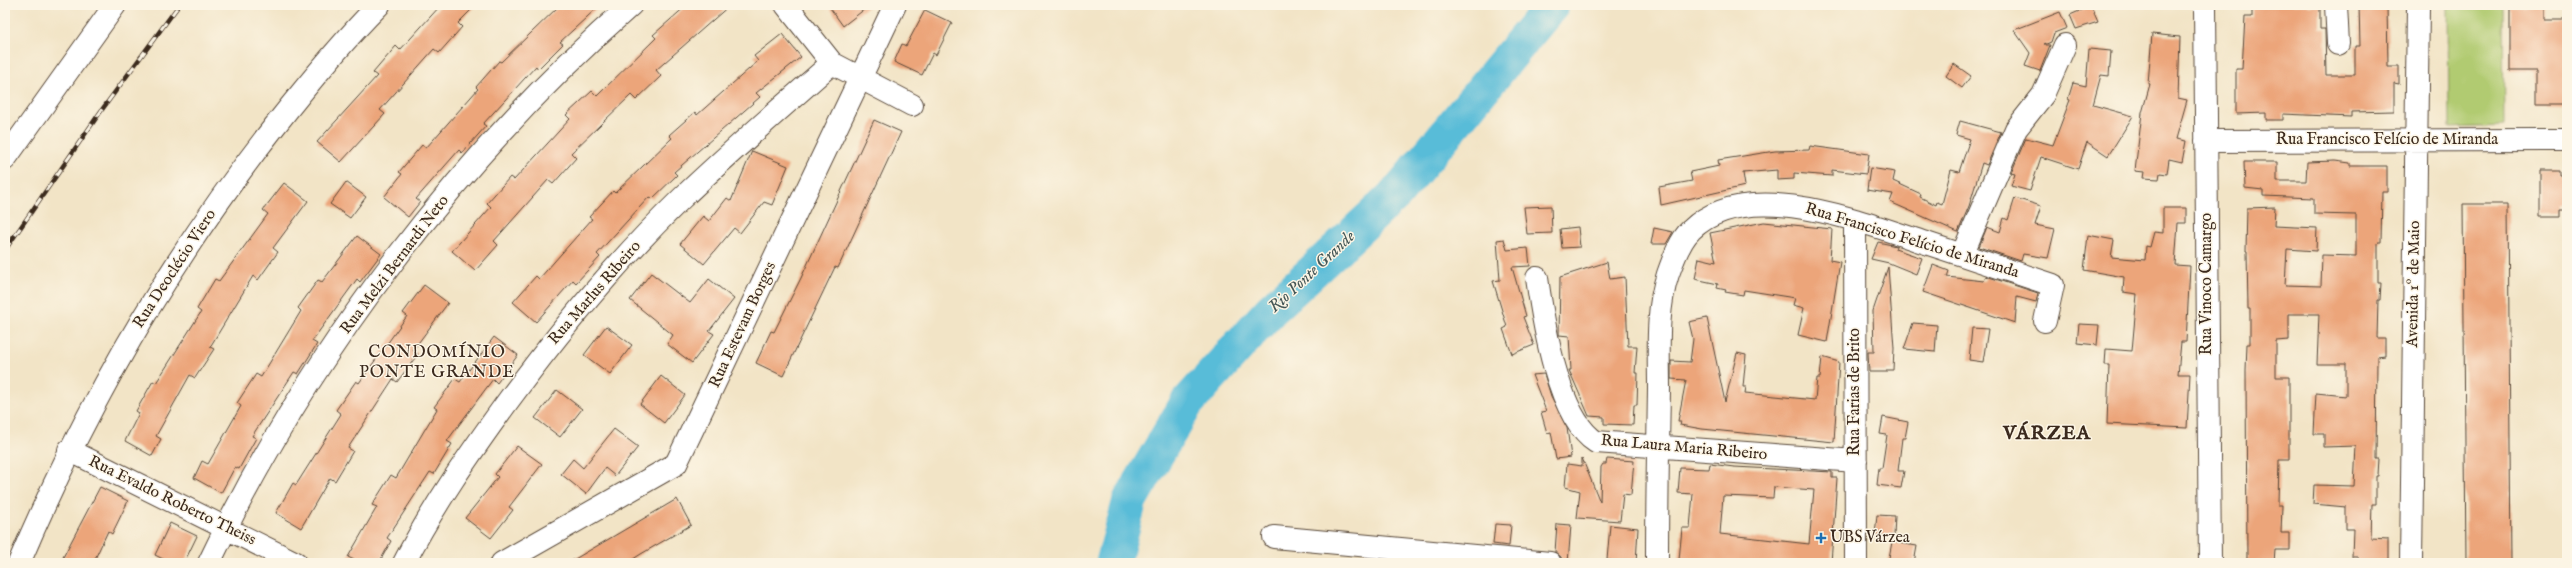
<svg xmlns="http://www.w3.org/2000/svg" width="2572" height="568" viewBox="0 0 2572 568" font-family="'IM FELL English',serif">
<style>
.green{fill:#b1cb71;stroke:#767a48}
.lines{fill:none;stroke-linecap:round;stroke-linejoin:round}
.river{stroke:#59bcd8;stroke-width:35}
.building{fill:#eca57a;fill-rule:evenodd}
.minor-casing{stroke:#564637;stroke-width:24}
.minor{stroke:#fff;stroke-width:22}
.rail-casing{stroke:#3b2a1e;stroke-width:4.5}
.rail{stroke:#fcf5e5;stroke-width:3;stroke-dasharray:9;stroke-linecap:butt}
.poi-dot{fill:#1f6fb2;stroke:#fcf5e5;stroke-width:1.5}
.labels{text-anchor:middle;dominant-baseline:central;stroke-width:3;stroke-linejoin:round;paint-order:stroke}
.street-label{font-size:16px;fill:#3b2a1e;stroke:#fcf5e5}
.poi-label{font-size:16px;fill:#3b2a1e;stroke:#fcf5e5;text-anchor:start}
.water-label{font-size:17px;font-style:italic;fill:#445656;stroke:#fcf5e5}
.neighbourhood-label{font-size:17px;letter-spacing:1px;fill:#3b2a1e;stroke:#fcf5e5}
.district-label{font-size:20px;font-weight:bold;letter-spacing:1px;fill:#3b2a1e;stroke:#fcf5e5}
</style>
<rect width="100%" height="100%" fill="#fcf5e5"/>
<filter id="ink" filterUnits="userSpaceOnUse"><feTurbulence type="fractalNoise" baseFrequency=".025" numOctaves="2"/><feDisplacementMap in="SourceGraphic" scale="8" xChannelSelector="R" yChannelSelector="G"/><feConvolveMatrix kernelMatrix="1 2 1 2 8 2 1 2 1" color-interpolation-filters="sRGB"/></filter>
<filter id="wash" filterUnits="userSpaceOnUse"><feTurbulence type="fractalNoise" baseFrequency=".012" numOctaves="4" result="noise"/><feDisplacementMap in="SourceGraphic" scale="16" xChannelSelector="R" yChannelSelector="G"/><feGaussianBlur stdDeviation="0.9" result="paint"/><feColorMatrix in="noise" values="0 0 0 0 0 0 0 0 0 0 0 0 0 0 0 0 0 1.4 0 .05"/><feComposite in="paint" operator="in"/></filter>
<g filter="url(#wash)">
<rect width="100%" height="100%" fill="#f2e4c6"/>
<!-- green -->
<path class="green" d="M 2448,5 L 2503,5 L 2504,126 L 2449,128 Z"/>
<g class="lines">
<!-- river -->
<path class="river" d="M 1113,563 L 1130,500 L 1187,403 L 1271,310 L 1396,194 L 1552,5"/>
</g>
<g id="blocks">
<!-- building -->
<path class="building" d="M 441,5 L 476,5 L 458,23 L 462,27 L 439,53 L 434,49 L 380,110 L 385,114 L 341,162 L 317,142 L 377,76 L 373,73 L 396,46 L 400,50 Z
M 560,5 L 600,5 L 560,42 L 563,44 L 538,69 L 536,66 L 483,124 L 486,126 L 462,153 L 459,150 L 416,199 L 420,202 L 408,217 L 384,197 L 402,174 L 399,172 L 422,145 L 426,148 L 478,89 L 476,87 L 499,61 L 501,62 Z
M 687,5 L 730,5 L 656,70 L 661,76 L 636,100 L 631,95 L 571,153 L 576,158 L 553,184 L 548,180 L 494,241 L 498,245 L 475,271 L 452,251 L 491,207 L 487,203 L 510,177 L 514,180 L 570,119 L 566,115 L 592,91 L 597,96 L 656,38 L 653,35 Z
M 828,5 L 870,5 L 843,26 Z
M 2252,5 L 2320,5 L 2320,29 L 2325,29 L 2326,75 L 2355,75 L 2355,46 L 2360,46 L 2359,5 L 2387,5 L 2388,66 L 2399,66 L 2399,84 L 2394,83 L 2394,111 L 2351,112 L 2351,117 L 2283,114 L 2283,120 L 2266,120 L 2266,113 L 2236,114 L 2236,69 L 2242,69 L 2245,17 L 2252,17 Z
M 2510,5 L 2545,5 L 2545,19 L 2567,19 L 2567,105 L 2536,105 L 2536,71 L 2510,71 Z
M 2091,6 L 2098,22 L 2076,29 L 2070,15 Z
M 925,10 L 952,23 L 936,55 L 933,53 L 922,75 L 894,62 L 902,44 L 906,46 Z
M 2060,12 L 2067,28 L 2054,33 L 2051,42 L 2044,45 L 2050,45 L 2040,71 L 2025,66 L 2030,53 L 2014,30 Z
M 782,34 L 801,57 L 756,93 L 760,97 L 674,172 L 677,175 L 652,199 L 649,197 L 597,254 L 600,257 L 576,283 L 573,280 L 536,322 L 513,302 L 536,276 L 539,279 L 592,219 L 589,217 L 613,191 L 615,193 L 672,138 L 669,135 L 695,112 L 697,115 L 758,61 L 754,56 Z
M 2152,34 L 2180,37 L 2178,98 L 2187,100 L 2176,139 L 2186,141 L 2182,162 L 2169,159 L 2167,174 L 2160,173 L 2159,179 L 2143,178 L 2144,172 L 2135,171 L 2142,113 L 2150,84 L 2148,84 Z
M 2089,49 L 2111,51 L 2109,76 L 2101,75 L 2093,105 L 2133,116 L 2108,156 L 2087,142 L 2078,169 L 2041,157 L 2030,191 L 2011,186 L 2015,174 L 2011,173 L 2026,138 L 2053,145 L 2070,100 L 2068,99 L 2073,83 L 2086,86 Z
M 1954,64 L 1971,76 L 1962,88 L 1946,76 Z
M 874,120 L 901,132 L 838,268 L 835,267 L 783,376 L 756,363 L 771,331 L 774,332 L 801,278 Z
M 1960,121 L 2001,132 L 1987,165 L 1982,163 L 1969,206 L 1958,232 L 1890,202 L 1893,194 L 1867,190 L 1870,168 L 1895,172 L 1893,181 L 1921,194 L 1920,197 L 1936,205 L 1937,202 L 1942,204 L 1951,170 L 1959,172 L 1970,139 L 1956,135 Z
M 1810,146 L 1869,154 L 1866,174 L 1832,170 L 1832,176 L 1794,173 L 1794,179 L 1777,180 L 1777,170 L 1743,173 L 1745,186 L 1661,205 L 1659,187 L 1692,181 L 1690,172 L 1719,166 L 1718,160 L 1775,151 L 1809,150 Z
M 752,151 L 788,166 L 772,205 L 764,202 L 740,233 L 734,228 L 704,264 L 680,244 L 703,216 L 709,221 L 727,198 L 731,201 Z
M 2335,161 L 2350,163 L 2350,166 L 2387,166 L 2387,191 L 2382,191 L 2381,243 L 2378,243 L 2378,283 L 2381,283 L 2380,300 L 2378,300 L 2377,338 L 2385,338 L 2385,356 L 2377,357 L 2376,459 L 2379,459 L 2378,476 L 2376,476 L 2376,504 L 2372,504 L 2371,538 L 2388,539 L 2388,563 L 2358,563 L 2358,557 L 2352,557 L 2353,529 L 2346,529 L 2346,507 L 2313,504 L 2314,485 L 2354,486 L 2356,446 L 2324,447 L 2324,434 L 2314,434 L 2316,393 L 2346,396 L 2346,364 L 2317,364 L 2319,314 L 2289,314 L 2289,340 L 2276,341 L 2276,377 L 2289,377 L 2289,460 L 2279,460 L 2278,505 L 2282,505 L 2281,533 L 2290,533 L 2290,550 L 2275,550 L 2274,563 L 2247,563 L 2246,370 L 2247,344 L 2250,344 L 2250,309 L 2248,309 L 2247,251 L 2246,251 L 2247,208 L 2275,207 L 2274,226 L 2317,228 L 2316,251 L 2287,249 L 2285,285 L 2321,286 L 2322,255 L 2356,256 L 2356,215 L 2314,214 L 2314,198 L 2263,196 L 2263,190 L 2245,188 L 2244,162 L 2277,162 L 2277,181 L 2306,181 L 2307,162 Z
M 2540,171 L 2560,171 L 2560,176 L 2567,176 L 2567,208 L 2561,208 L 2561,216 L 2540,216 Z
M 346,182 L 366,197 L 350,218 L 330,204 Z
M 284,183 L 308,201 L 273,248 L 278,252 L 258,280 L 253,276 L 210,347 L 214,349 L 195,378 L 190,375 L 156,436 L 161,439 L 152,456 L 125,441 L 139,413 L 136,411 L 153,381 L 156,383 L 201,312 L 197,309 L 215,279 L 219,281 L 268,214 L 263,210 Z
M 2015,198 L 2041,206 L 2035,225 L 2055,229 L 2048,258 L 2023,254 L 2021,261 L 1979,247 L 1987,227 L 2000,232 L 2004,218 L 2008,220 Z
M 2463,204 L 2508,204 L 2511,563 L 2466,563 Z
M 1551,206 L 1552,233 L 1527,234 L 1524,207 Z
M 2163,208 L 2186,208 L 2186,223 L 2178,223 L 2175,265 L 2190,266 L 2186,342 L 2181,342 L 2178,374 L 2190,374 L 2187,428 L 2107,424 L 2109,365 L 2105,365 L 2106,349 L 2132,351 L 2137,294 L 2123,292 L 2124,277 L 2084,270 L 2088,235 L 2114,240 L 2111,257 L 2145,260 L 2146,246 L 2150,247 L 2154,232 L 2163,233 Z
M 1764,222 L 1832,229 L 1830,260 L 1840,262 L 1827,342 L 1798,335 L 1804,308 L 1793,305 L 1795,298 L 1744,290 L 1743,295 L 1725,292 L 1726,290 L 1717,288 L 1718,284 L 1695,279 L 1699,258 L 1716,262 L 1710,233 Z
M 1578,227 L 1580,247 L 1562,248 L 1560,229 Z
M 1654,228 L 1673,232 L 1666,244 L 1651,244 Z
M 357,236 L 381,254 L 360,282 L 357,279 L 312,341 L 317,344 L 298,374 L 294,372 L 252,436 L 256,438 L 239,469 L 235,467 L 221,493 L 194,478 L 202,461 L 208,464 L 241,406 L 237,403 L 256,374 L 261,377 L 301,311 L 298,308 L 318,280 L 322,282 Z
M 1504,239 L 1507,250 L 1528,248 L 1530,266 L 1512,267 L 1526,316 L 1523,317 L 1534,345 L 1512,354 L 1503,329 L 1507,327 L 1493,281 L 1500,280 L 1497,240 Z
M 1878,242 L 1896,246 L 1895,249 L 1922,258 L 1916,274 L 1889,263 L 1871,259 Z
M 1607,262 L 1610,279 L 1625,277 L 1628,346 L 1637,346 L 1635,373 L 1638,373 L 1637,405 L 1634,405 L 1633,425 L 1604,424 L 1604,417 L 1589,416 L 1569,370 L 1571,370 L 1569,336 L 1559,335 L 1560,277 Z
M 1933,265 L 1949,271 L 1947,277 L 1984,281 L 1986,276 L 2038,293 L 2036,302 L 2017,297 L 2015,323 L 1923,292 Z
M 1888,267 L 1894,348 L 1893,370 L 1887,370 L 1887,372 L 1869,372 L 1868,352 L 1874,352 L 1873,311 Z
M 651,273 L 690,303 L 709,279 L 734,299 L 709,331 L 714,334 L 692,363 L 667,344 L 673,335 L 630,300 Z
M 424,285 L 448,303 L 413,350 L 418,354 L 397,382 L 393,379 L 348,448 L 353,451 L 335,481 L 330,478 L 301,528 L 276,513 L 293,483 L 296,485 L 341,414 L 336,410 L 356,381 L 359,383 L 407,316 L 403,313 Z
M 1707,318 L 1725,402 L 1737,353 L 1746,355 L 1743,387 L 1746,387 L 1745,393 L 1815,400 L 1817,378 L 1820,378 L 1822,357 L 1839,362 L 1834,442 L 1702,429 L 1680,425 L 1681,421 L 1678,421 L 1686,380 L 1671,379 L 1671,361 L 1690,362 L 1693,339 L 1689,322 Z
M 1913,323 L 1937,325 L 1935,352 L 1904,349 Z
M 2079,324 L 2099,325 L 2097,345 L 2077,343 Z
M 606,326 L 632,345 L 610,374 L 584,355 Z
M 1972,328 L 1988,329 L 1983,362 L 1969,360 Z
M 494,337 L 518,355 L 497,383 L 493,379 L 447,441 L 452,444 L 434,474 L 430,472 L 387,538 L 391,541 L 379,563 L 360,563 L 348,557 L 377,507 L 372,505 L 391,475 L 396,478 L 437,409 L 434,407 L 455,379 L 460,382 Z
M 1544,374 L 1551,396 L 1567,428 L 1571,457 L 1556,459 L 1551,432 L 1547,433 L 1541,412 L 1546,411 L 1532,375 Z
M 661,376 L 685,395 L 664,423 L 640,404 Z
M 557,390 L 582,409 L 560,437 L 535,418 Z
M 1883,417 L 1908,422 L 1905,438 L 1902,438 L 1898,471 L 1904,471 L 1901,488 L 1877,485 L 1879,468 L 1882,468 L 1887,435 L 1880,434 Z
M 614,429 L 638,447 L 615,476 L 605,468 L 586,494 L 561,474 L 573,459 L 583,468 Z
M 517,446 L 542,464 L 509,507 L 513,510 L 491,538 L 465,518 L 498,477 L 495,474 Z
M 1582,458 L 1600,502 L 1601,467 L 1603,464 L 1606,464 L 1607,459 L 1634,461 L 1631,495 L 1623,494 L 1620,521 L 1577,518 L 1580,491 L 1565,487 L 1567,464 L 1582,466 Z
M 1710,464 L 1734,467 L 1832,472 L 1832,478 L 1837,478 L 1831,563 L 1700,563 L 1679,560 L 1682,528 L 1690,528 L 1693,494 L 1678,493 L 1680,468 L 1709,469 ZM 1774,487 L 1814,490 L 1809,544 L 1720,534 L 1723,496 L 1773,498 Z
M 100,487 L 128,501 L 112,534 L 108,531 L 93,563 L 60,563 Z
M 677,499 L 691,525 L 641,554 L 627,563 L 568,563 Z
M 1877,515 L 1895,516 L 1894,536 L 1875,535 Z
M 170,523 L 197,536 L 184,563 L 171,563 L 155,555 Z
M 1495,524 L 1511,525 L 1509,546 L 1493,544 Z
M 1557,524 L 1571,525 L 1568,563 L 1562,563 L 1561,557 L 1555,552 Z
M 1610,525 L 1638,528 L 1636,563 L 1607,560 Z
M 1892,542 L 1917,546 L 1914,563 L 1888,563 Z"/>
</g>
</g>
<g filter="url(#ink)">
<use href="#blocks" fill-opacity="0" stroke="#564637" stroke-width="1"/>
<g class="lines">
<!-- minor casing -->
<g class="minor-casing">
<path id="minor" d="M 786,5 L 832,63 L 912,105
M 2205,5 L 2210,563
M 2336,5 L 2338,44
M 2206,141 L 2567,140
M 5,159 L 115,5
M 1855,220 L 1856,563
M 1962,255 L 2016,129 L 2043,95 L 2065,45
M 1537,278 C 1543,321 1558,418 1596,442 L 1856,461
M 69,450 L 296,563
M 1274,537 L 1550,563
M 19,563 C 85,407 169,261 274,127 C 307,85 341,43 379,5
M 209,563 C 307,356 459,156 631,5
M 404,563 C 433,506 471,452 508,401 C 561,329 617,261 681,199 C 730,152 781,108 832,63
M 502,563 L 676,464 L 895,5
M 1657,563 C 1657,505 1658,447 1659,389 C 1659,352 1656,310 1668,274 C 1673,260 1680,240 1691,230 C 1747,175 1864,223 1926,243 C 1969,257 2011,271 2053,285 L 2045,321
M 2411,563 L 2418,5"/>
</g>
<!-- minor -->
<use href="#minor" class="minor"/>
<!-- rail casing -->
<g class="rail-casing">
<path id="rail" d="M 5,250 L 101,111 L 179,5"/>
</g>
<!-- rail -->
<use href="#rail" class="rail"/>
</g>
</g>
<!-- markers -->
<path class="poi-dot" d="M1819 532h4v4h4v4h-4v4h-4v-4h-4v-4h4z"/>
<g class="labels">
<!-- street labels -->
<g class="street-label">
<text x="2387" y="140">Rua Francisco Felício de Miranda</text>
<text transform="translate(1912 241) rotate(17)">Rua Francisco Felício de Miranda</text>
<text transform="translate(395 265) rotate(-53)">Rua Melzi Bernardi Neto</text>
<text transform="translate(175 269) rotate(-57)">Rua Deoclécio Viero</text>
<text transform="translate(2207 284) rotate(-90)">Rua Vinoco Camargo</text>
<text transform="translate(2414 284) rotate(-89)">Avenida 1º de Maio</text>
<text transform="translate(595 293) rotate(-49)">Rua Marlus Ribeiro</text>
<text transform="translate(743 325) rotate(-65)">Rua Estevam Borges</text>
<text transform="translate(1855 392) rotate(-90)">Rua Farias de Brito</text>
<text transform="translate(1684 448) rotate(5)">Rua Laura Maria Ribeiro</text>
<text transform="translate(172 501) rotate(26)">Rua Evaldo Roberto Theiss</text>
</g>
<!-- poi labels -->
<g class="poi-label">
<text x="1830" y="538">UBS Várzea</text>
</g>
<!-- water labels -->
<g class="water-label">
<text transform="translate(1312 272) rotate(-43)">Rio Ponte Grande</text>
</g>
<!-- neighbourhood labels -->
<g class="neighbourhood-label">
<text x="437" y="352">CONDOMÍNIO<tspan x="437" dy="20">PONTE GRANDE</tspan></text>
</g>
<!-- district labels -->
<g class="district-label">
<text x="2047" y="433">VÁRZEA</text>
</g>
</g>
<!-- margin -->
<rect width="2572" height="568" fill="none" stroke="#fcf5e5" stroke-width="20"/>
</svg>
